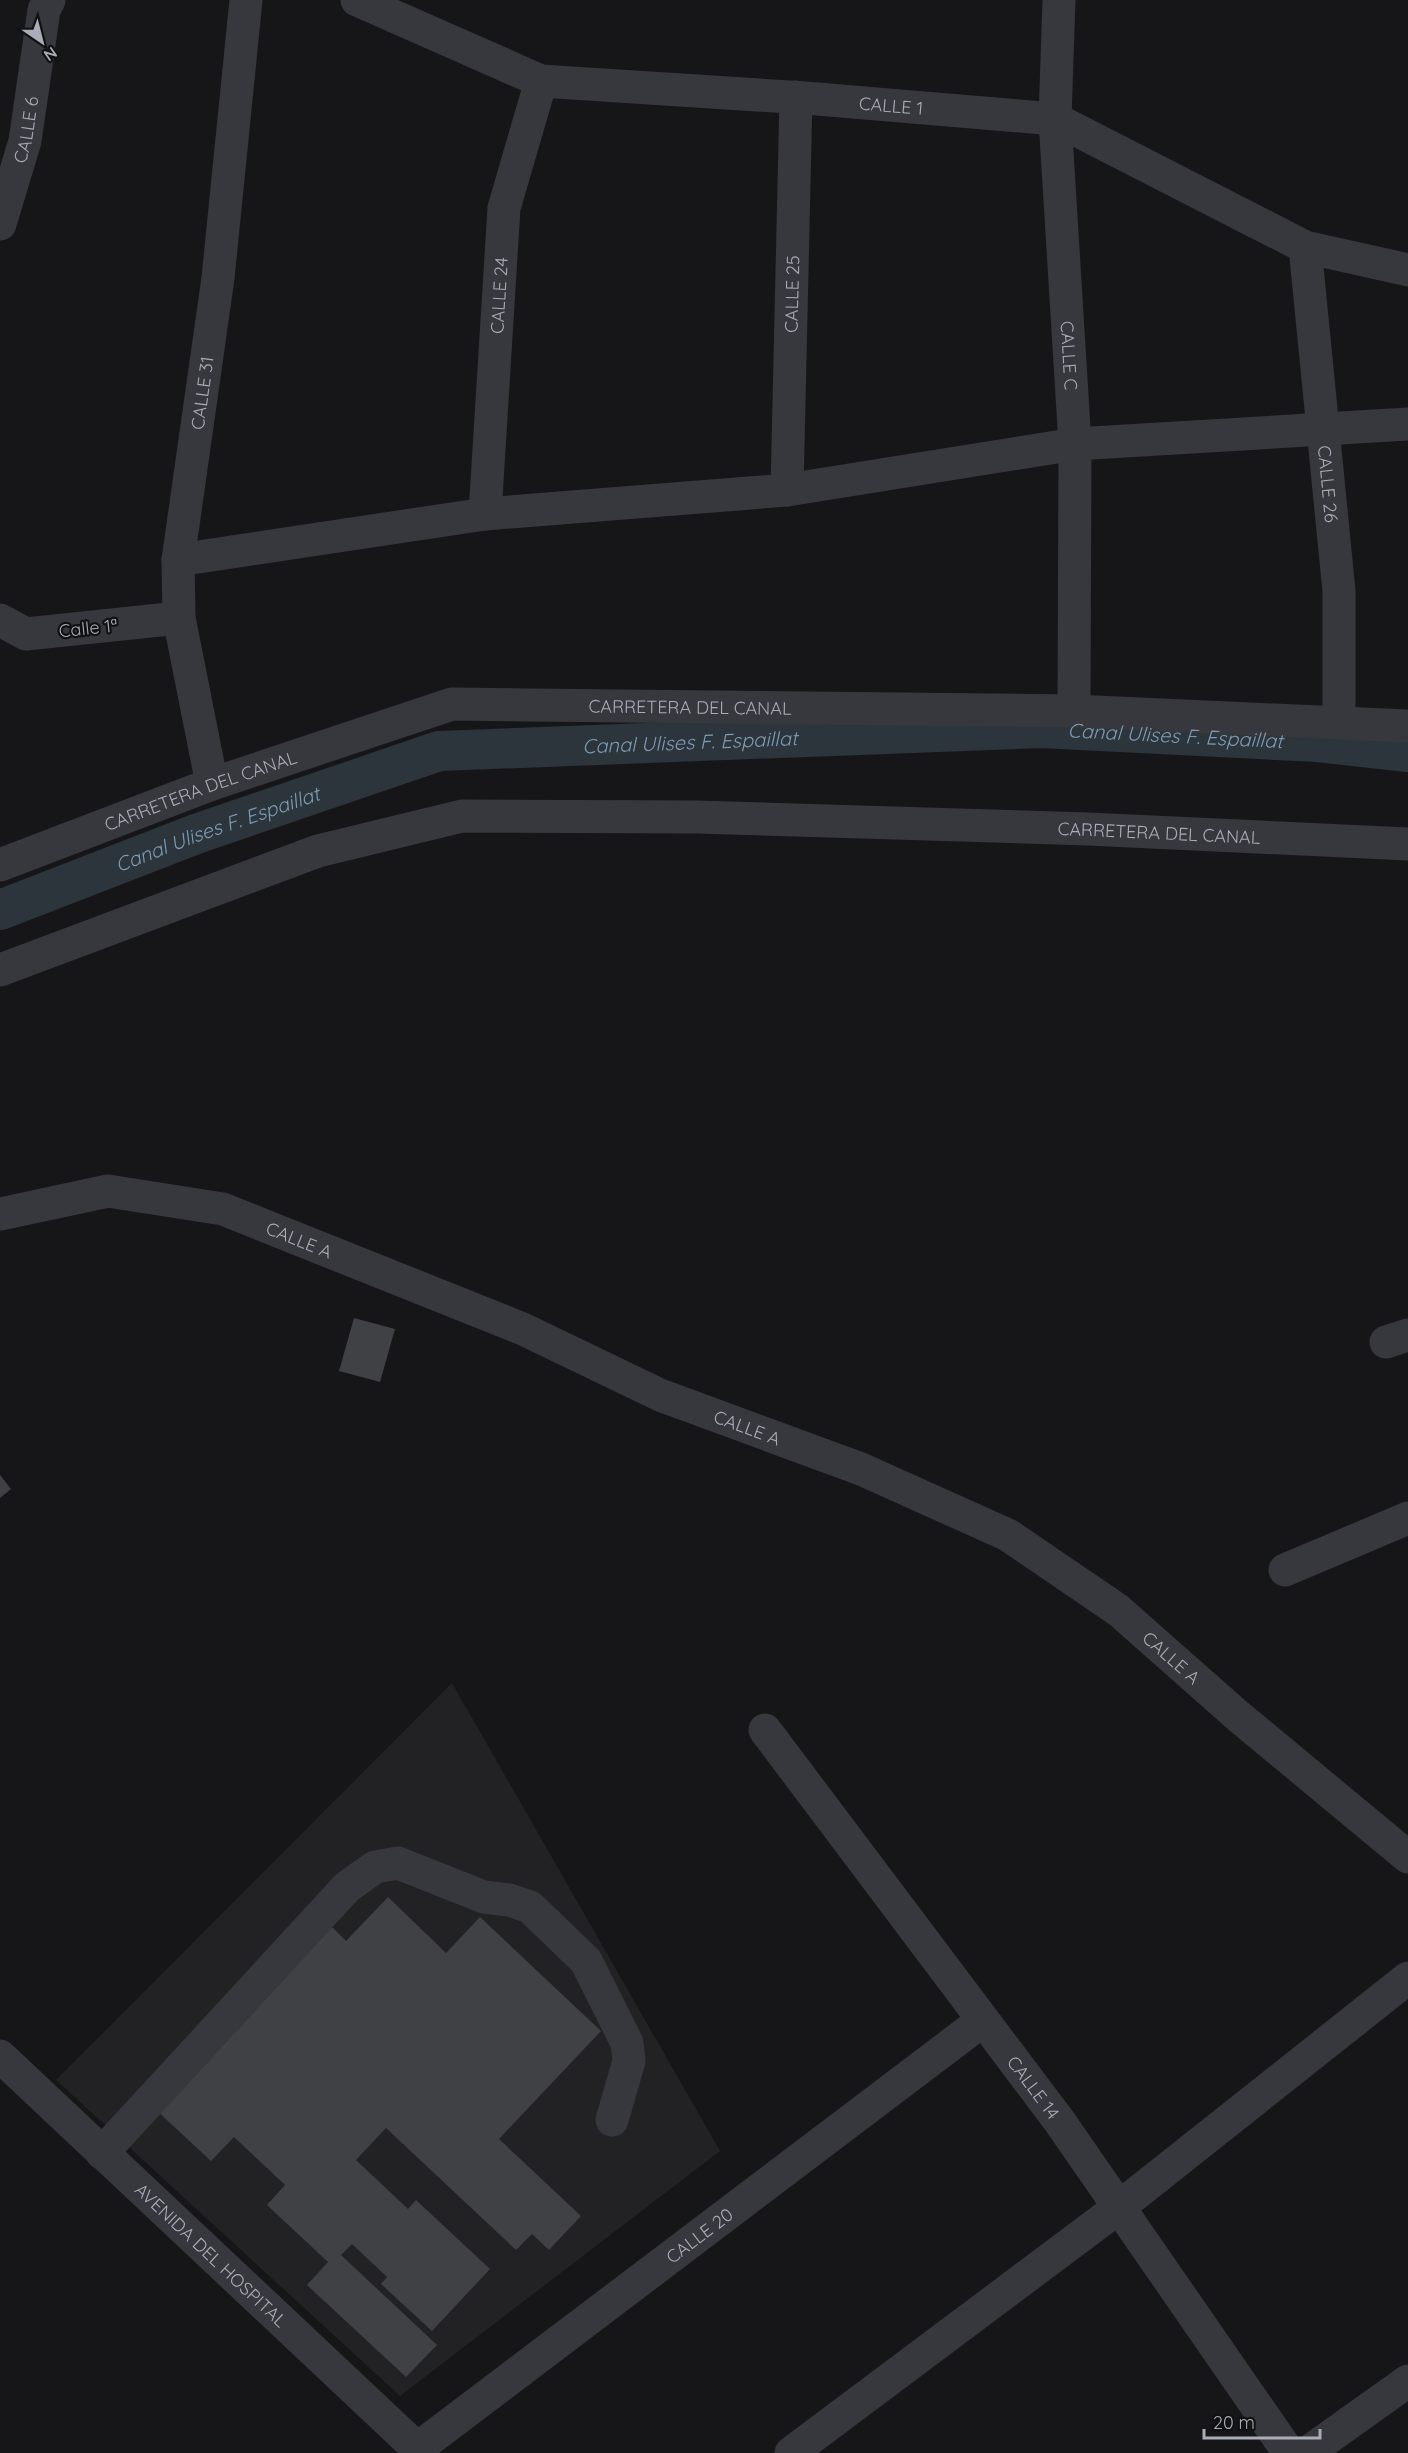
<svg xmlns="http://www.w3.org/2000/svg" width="1408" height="2453" viewBox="0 0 1408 2453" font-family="Quicksand,sans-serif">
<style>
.built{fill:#222225}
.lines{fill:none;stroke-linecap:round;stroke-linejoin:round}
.canal{stroke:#2c353c;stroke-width:40}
.building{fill:#404145}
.minor{stroke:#37383d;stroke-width:33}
.labels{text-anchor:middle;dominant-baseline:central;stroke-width:4.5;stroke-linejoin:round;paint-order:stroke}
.street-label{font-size:18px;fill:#a8adb8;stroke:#111113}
.water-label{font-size:20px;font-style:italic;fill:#7f9bb3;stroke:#111113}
</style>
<rect width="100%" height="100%" fill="#161618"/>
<!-- built -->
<path class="built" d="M 452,1683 L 720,2151 L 400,2396 L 56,2080 Z"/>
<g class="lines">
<!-- canal -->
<path class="canal" id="s1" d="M 0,910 L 196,834 L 439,751 L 1041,728 L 1317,742 L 1408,752"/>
</g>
<!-- building -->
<path class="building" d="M 354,1318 L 395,1329 L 380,1382 L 339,1371 Z
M 0,1475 L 11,1489 L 0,1498 Z
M 388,1897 L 446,1953 L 480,1917 L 601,2031 L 499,2139 L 581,2216 L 549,2250 L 532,2234 L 516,2250 L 386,2128 L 356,2160 L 408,2209 L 416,2200 L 490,2269 L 432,2331 L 381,2284 L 387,2277 L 352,2244 L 341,2255 L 437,2345 L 406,2377 L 307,2285 L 328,2262 L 267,2205 L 285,2185 L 234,2137 L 211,2161 L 154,2108 L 328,1923 L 346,1941 Z"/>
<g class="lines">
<!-- minor -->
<g class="minor">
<path id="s2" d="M 357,0 L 541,81 L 805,98 L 1055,119 L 1305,247 L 1408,270"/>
<path id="s3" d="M 1059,0 L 1055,119 L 1075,444 L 1074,711"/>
<path id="s4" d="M 0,224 L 25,141 L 44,10 L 49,0"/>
<path id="s5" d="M 1305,247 L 1339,591 L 1339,723"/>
<path id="s6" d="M 787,490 L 796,97"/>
<path id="s7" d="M 485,514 L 504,208 L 541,81"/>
<path d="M 178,560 L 485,514 L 787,490 L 1075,444 L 1408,424"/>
<path d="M 0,620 L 26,634 L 179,618"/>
<path id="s8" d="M 212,784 L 179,618 L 178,560 L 218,278 L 246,0"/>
<path id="s9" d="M 0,865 L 212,784 L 452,704 L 1074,711 L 1408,726"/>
<path id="s10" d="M 0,970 L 318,851 L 462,816 L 696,817 L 1088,829 L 1408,844"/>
<path id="s11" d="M 0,1214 L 108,1191 L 223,1209 L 523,1329 L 660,1395 L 861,1469 L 1008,1535 L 1118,1610 L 1238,1716 L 1408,1857"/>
<path d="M 1386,1342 L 1408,1335"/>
<path d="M 1285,1570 L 1408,1518"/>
<path id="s12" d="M 765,1730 L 1060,2122 L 1289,2453"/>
<path id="s13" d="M 0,2056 L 422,2453"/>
<path d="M 102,2153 L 347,1887 L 375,1867 L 398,1863 L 484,1897 L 509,1900 L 530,1907 L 586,1961 L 627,2043 L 629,2061 L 612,2120"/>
<path id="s14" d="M 417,2449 L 982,2021"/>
<path d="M 791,2453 L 1118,2208 L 1408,1978"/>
<path d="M 1307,2453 L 1408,2381"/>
</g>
</g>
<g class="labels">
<!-- street labels -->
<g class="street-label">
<text stroke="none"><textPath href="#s2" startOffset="552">CALLE 1</textPath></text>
<text stroke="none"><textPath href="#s4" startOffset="98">CALLE 6</textPath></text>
<text stroke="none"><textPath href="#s6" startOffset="196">CALLE 25</textPath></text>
<text stroke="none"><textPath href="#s7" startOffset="219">CALLE 24</textPath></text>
<text stroke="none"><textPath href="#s3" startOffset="356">CALLE C</textPath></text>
<text stroke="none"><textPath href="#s8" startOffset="396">CALLE 31</textPath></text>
<text stroke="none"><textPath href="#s5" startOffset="238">CALLE 26</textPath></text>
<text transform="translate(88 628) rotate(-6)">Calle 1ª</text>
<text stroke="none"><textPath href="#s9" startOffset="718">CARRETERA DEL CANAL</textPath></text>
<text stroke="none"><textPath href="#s9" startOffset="214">CARRETERA DEL CANAL</textPath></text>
<text stroke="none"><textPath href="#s10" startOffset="1185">CARRETERA DEL CANAL</textPath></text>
<text stroke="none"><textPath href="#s11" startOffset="309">CALLE A</textPath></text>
<text stroke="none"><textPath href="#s11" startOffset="795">CALLE A</textPath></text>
<text stroke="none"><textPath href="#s11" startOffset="1282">CALLE A</textPath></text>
<text stroke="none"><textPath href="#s12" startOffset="447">CALLE 14</textPath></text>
<text stroke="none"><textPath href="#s14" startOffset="354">CALLE 20</textPath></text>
<text stroke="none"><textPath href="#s13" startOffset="290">AVENIDA DEL HOSPITAL</textPath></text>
</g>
<!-- water labels -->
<g class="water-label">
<text stroke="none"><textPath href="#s1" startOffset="1204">Canal Ulises F. Espaillat</textPath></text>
<text stroke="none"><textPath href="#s1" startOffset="718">Canal Ulises F. Espaillat</textPath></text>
<text stroke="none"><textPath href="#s1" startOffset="232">Canal Ulises F. Espaillat</textPath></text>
</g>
</g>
<!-- north arrow -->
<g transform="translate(42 42) rotate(145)" stroke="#111113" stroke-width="4.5" paint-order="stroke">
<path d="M0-4.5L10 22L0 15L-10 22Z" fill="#a8adb8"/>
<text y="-9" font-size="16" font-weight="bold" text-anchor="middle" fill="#a8adb8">N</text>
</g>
<!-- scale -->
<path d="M1204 2429v9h116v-9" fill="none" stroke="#a8adb8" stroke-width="3"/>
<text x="1213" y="2429" font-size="18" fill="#a8adb8" stroke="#111113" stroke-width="4.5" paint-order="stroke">20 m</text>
</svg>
